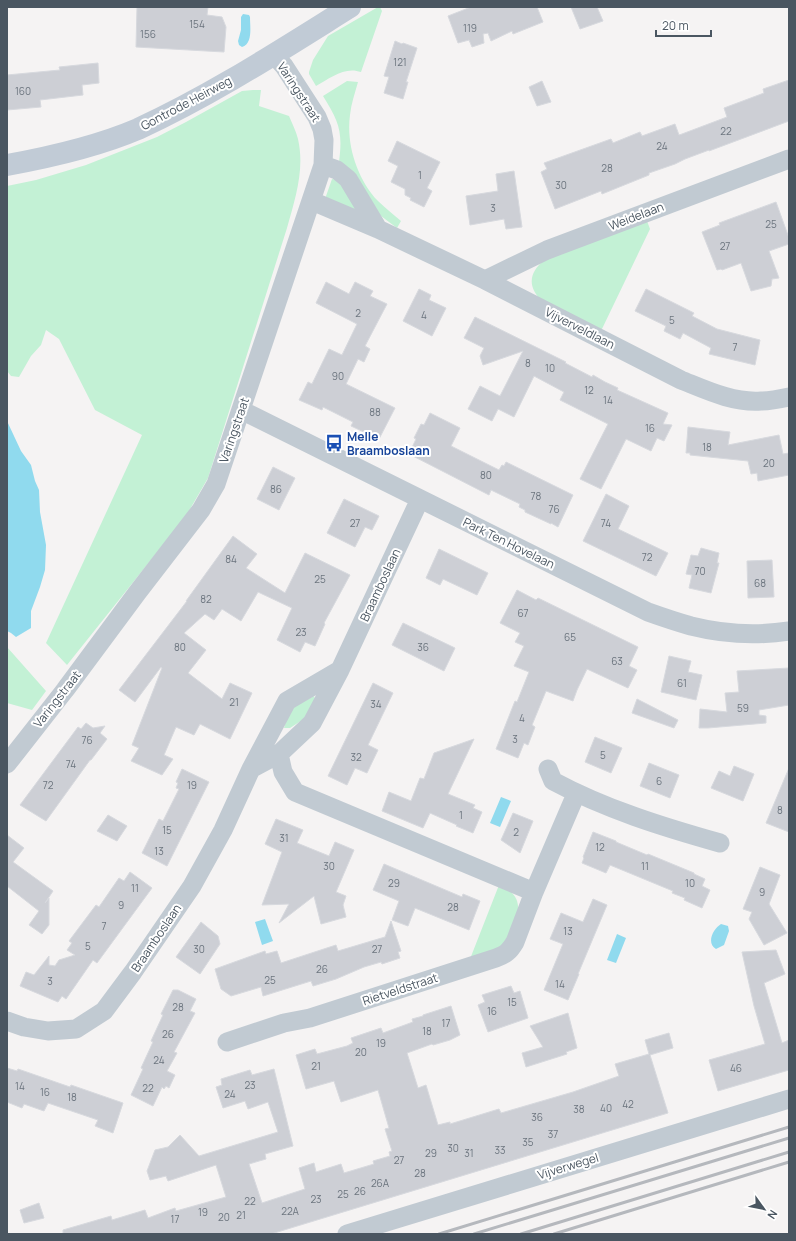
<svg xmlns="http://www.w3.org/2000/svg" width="796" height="1241" viewBox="0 0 796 1241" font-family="Manrope,sans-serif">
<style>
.green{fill:#c3f1d5}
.water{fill:#90daee}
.building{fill:#cdcfd5;stroke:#d7d9de}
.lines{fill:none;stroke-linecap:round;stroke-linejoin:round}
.street{stroke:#c1cad2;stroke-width:19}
.secondary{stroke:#c1cbd6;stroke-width:22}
.rail{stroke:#b5b8bd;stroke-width:3}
.labels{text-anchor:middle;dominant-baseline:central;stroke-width:4;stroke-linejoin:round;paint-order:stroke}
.number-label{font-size:10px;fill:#6b747e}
.street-label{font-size:12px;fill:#4a5661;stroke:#fff}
.transit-label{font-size:12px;font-weight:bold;fill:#164399;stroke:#fff;text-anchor:start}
</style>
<rect width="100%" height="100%" fill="#f5f3f3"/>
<!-- green -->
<path class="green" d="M 378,7 L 380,7 L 382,11 L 361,72 C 345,66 330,78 316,86 L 309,74 L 309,72 L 313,60 L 328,36 Z
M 347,81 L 358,82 C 355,93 351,104 350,115 C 346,144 357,179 378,201 C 385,208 393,214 401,221 L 397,228 L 381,216 L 339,162 C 343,131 339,122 323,96 Z
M 253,90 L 261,90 L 259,106 L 289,116 C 292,123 296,131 298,139 C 305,170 295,199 287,228 L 208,478 L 186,516 L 67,665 L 46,643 L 142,435 L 95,410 L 59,339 L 46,330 L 41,345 L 31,356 L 19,377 L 11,376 L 7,371 L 7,186 L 36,180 L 86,165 L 157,137 L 186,122 L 242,91 Z
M 332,179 L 338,180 L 366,215 L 325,199 Z
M 647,221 L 650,229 L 601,331 L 540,299 C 527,285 530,272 544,260 Z
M 7,647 L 46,691 L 32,710 L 7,703 Z
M 314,696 L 315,699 L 307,717 L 290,728 L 284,728 L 290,709 Z
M 499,885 C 502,887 507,889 510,891 C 529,907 510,932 501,948 L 470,959 Z"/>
<!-- water -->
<path class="water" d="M 243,14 L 249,15 L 250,17 C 250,27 253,44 242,47 L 239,45 L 238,41 L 241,30 L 241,17 Z
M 7,421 L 21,451 L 31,465 L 35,481 L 39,490 L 40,512 L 46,545 L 45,570 L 40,587 L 31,611 L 31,628 L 16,637 L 11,633 L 7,631 Z
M 501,797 L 511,801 L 500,827 L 490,823 Z
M 265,919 L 273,941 L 262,945 L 255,922 Z
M 721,924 L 728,926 L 729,931 L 724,945 L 716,949 C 706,943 713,929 721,924 Z
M 617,934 L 626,938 L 616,963 L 607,960 Z"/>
<!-- building -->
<path class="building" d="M 137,7 L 208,7 L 207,15 L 222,17 L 226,27 L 224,52 L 136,47 Z
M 471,7 L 537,7 L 543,22 L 513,34 L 512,31 L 491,41 L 488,33 L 483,34 L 484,43 L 472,47 L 469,40 L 458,43 L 448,16 Z
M 571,7 L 597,7 L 603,21 L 580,29 Z
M 395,41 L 402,44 L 403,43 L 417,48 L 406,82 L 408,82 L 403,99 L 384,93 L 389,77 L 384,76 Z
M 98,63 L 99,83 L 82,85 L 83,95 L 40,100 L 41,107 L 7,110 L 7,75 L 60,70 L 59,67 Z
M 789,80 L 789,121 L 709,151 L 709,150 L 685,159 L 675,164 L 649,173 L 649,175 L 602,194 L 601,191 L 555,209 L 541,172 L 547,169 L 544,163 L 611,139 L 613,143 L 640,132 L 642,136 L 675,124 L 679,135 L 682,134 L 727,117 L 724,108 L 764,93 L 763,89 Z
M 542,81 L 551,102 L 537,106 L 529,87 Z
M 397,141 L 440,162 L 427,188 L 432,191 L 424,207 L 410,200 L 411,198 L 405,195 L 405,189 L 391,182 L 398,166 L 388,161 Z
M 514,171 L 522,227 L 506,229 L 504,219 L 470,225 L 466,196 L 498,191 L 496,174 Z
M 776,202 L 789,238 L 789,244 L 769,251 L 779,278 L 772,279 L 771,286 L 751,291 L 741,263 L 722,270 L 721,269 L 717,270 L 702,232 L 720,225 L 719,223 Z
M 326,282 L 349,294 L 355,282 L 373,291 L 370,296 L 387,304 L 365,346 L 370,349 L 364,362 L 358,359 L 346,384 L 395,408 L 379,439 L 351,426 L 353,422 L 323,407 L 322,410 L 299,400 L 308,382 L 312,384 L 329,349 L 342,355 L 357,324 L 316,303 Z
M 419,289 L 431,295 L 429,300 L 446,308 L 432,336 L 403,321 Z
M 646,289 L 694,313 L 692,316 L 717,329 L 760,340 L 755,365 L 709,354 L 711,348 L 683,333 L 680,339 L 664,331 L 666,326 L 635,311 Z
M 475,317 L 566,362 L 565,363 L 592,377 L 593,375 L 605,382 L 618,388 L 617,390 L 668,413 L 663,424 L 672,425 L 664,441 L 657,438 L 651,451 L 626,439 L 601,489 L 580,479 L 608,424 L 560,400 L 564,392 L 534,376 L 514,417 L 498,409 L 492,421 L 468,409 L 480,386 L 500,396 L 523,351 L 483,365 L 480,356 L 484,348 L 464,338 Z
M 430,413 L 460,428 L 451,446 L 499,470 L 502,465 L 504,466 L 506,462 L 573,495 L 558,527 L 551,523 L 551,524 L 525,512 L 525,510 L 519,507 L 520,504 L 491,490 L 489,495 L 409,454 L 416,439 L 414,438 L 421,424 L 424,425 Z
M 688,427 L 730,432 L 728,445 L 779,435 L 783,454 L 789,453 L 789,475 L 758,481 L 757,473 L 751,474 L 748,461 L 690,455 L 690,453 L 686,453 Z
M 273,467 L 295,478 L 279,510 L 257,499 Z
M 606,494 L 629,506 L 618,529 L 668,553 L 656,576 L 583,541 Z
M 344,499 L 379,516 L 372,530 L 365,527 L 355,547 L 327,533 Z
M 233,536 L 257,554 L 246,568 L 285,593 L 305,553 L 350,575 L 324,623 L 325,624 L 315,646 L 305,642 L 300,652 L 277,640 L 292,608 L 258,592 L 241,621 L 222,609 L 214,620 L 205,614 L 184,633 L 206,650 L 188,673 L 222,699 L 230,683 L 252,693 L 230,739 L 200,724 L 194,735 L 176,727 L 164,755 L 173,759 L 162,775 L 131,761 L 139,748 L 132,745 L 162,668 L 161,667 L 135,702 L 119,690 L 187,601 L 186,601 Z
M 701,548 L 719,553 L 717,563 L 719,563 L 711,593 L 689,588 L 692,575 L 686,574 L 691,555 L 698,556 Z
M 439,549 L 488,573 L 477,595 L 443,579 L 440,585 L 426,578 Z
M 772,560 L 774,597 L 748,598 L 747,561 Z
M 517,590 L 536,600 L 538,598 L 638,647 L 629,666 L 637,670 L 628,688 L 587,669 L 577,690 L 573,701 L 546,691 L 532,725 L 535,727 L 528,745 L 524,743 L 518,758 L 496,749 L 515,701 L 517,702 L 529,672 L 514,666 L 524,646 L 515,642 L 520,633 L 500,623 Z
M 403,623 L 455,648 L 444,671 L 392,645 Z
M 669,656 L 691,661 L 688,672 L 702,675 L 696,700 L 661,692 Z
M 789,668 L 789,705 L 759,710 L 759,715 L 766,716 L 766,723 L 708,728 L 699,728 L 700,709 L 727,712 L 725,693 L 739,692 L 737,671 Z
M 373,683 L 393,693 L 368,745 L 378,750 L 367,773 L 355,768 L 347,785 L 328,776 Z
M 637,699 L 678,720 L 674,728 L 632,713 Z
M 86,723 L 93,728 L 105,726 L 100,733 L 107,739 L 91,760 L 90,760 L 46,821 L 20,805 L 78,727 L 81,729 Z
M 595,737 L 622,748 L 611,773 L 585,762 Z
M 474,739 L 448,794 L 475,805 L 473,808 L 482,812 L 473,833 L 456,826 L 457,825 L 430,813 L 423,828 L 382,811 L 389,792 L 411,801 L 420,778 L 424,779 L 434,753 Z
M 649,763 L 679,775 L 670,798 L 640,786 Z
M 734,766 L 754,774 L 743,801 L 711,788 L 719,771 L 730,776 Z
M 789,768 L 789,832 L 766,823 Z
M 182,769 L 209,782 L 167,866 L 142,853 L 159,819 L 163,821 L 179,789 L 176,788 L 178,783 L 176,782 Z
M 513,813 L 533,821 L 520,853 L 501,840 Z
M 108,815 L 127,826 L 117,841 L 97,831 Z
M 276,819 L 303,830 L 297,843 L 329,856 L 335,842 L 354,850 L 336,892 L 346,896 L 343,905 L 346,917 L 321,924 L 314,896 L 279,923 L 289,904 L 262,905 L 282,852 L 265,844 Z
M 593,832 L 616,841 L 616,842 L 647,855 L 648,854 L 694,873 L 694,874 L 705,879 L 702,886 L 710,890 L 702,908 L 684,900 L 685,898 L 672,893 L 673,891 L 610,865 L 606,873 L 582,863 L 584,858 L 583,857 Z
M 7,835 L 24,848 L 13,862 L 53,891 L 45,903 L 49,898 L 49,925 L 42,934 L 29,925 L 39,911 L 7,886 Z
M 384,864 L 462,897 L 463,894 L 480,901 L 469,930 L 415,908 L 408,926 L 392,920 L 399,901 L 373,890 Z
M 760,867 L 780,875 L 769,904 L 787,933 L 764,945 L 749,919 L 752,912 L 743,909 Z
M 130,872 L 152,888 L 97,963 L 93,960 L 66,999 L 62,996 L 58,1002 L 20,986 L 26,972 L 34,975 L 49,956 L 49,965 L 55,966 L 59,960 L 75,955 L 67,950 L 72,943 L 69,941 L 96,905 L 99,907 L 119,878 L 124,881 Z
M 593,899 L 607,905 L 578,974 L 579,974 L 568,1000 L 544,990 L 563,944 L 550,939 L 561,913 L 583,922 Z
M 391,921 L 401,951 L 398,952 L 400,958 L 382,964 L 381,962 L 364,967 L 336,979 L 313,986 L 311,981 L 263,996 L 261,987 L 231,996 L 221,989 L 215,969 L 265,951 L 266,954 L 277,951 L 281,963 L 336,945 L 338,951 L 385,937 Z
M 201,922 L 218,936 L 220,944 L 200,974 L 176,957 Z
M 776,950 L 785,974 L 764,983 L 782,1043 L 789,1040 L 789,1070 L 718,1091 L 709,1060 L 765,1044 L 754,1006 L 742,952 Z
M 511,986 L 514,993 L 520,991 L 528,1018 L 488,1032 L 478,1005 L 485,1002 L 482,995 Z
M 173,990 L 178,990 L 196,999 L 190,1011 L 195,1013 L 174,1052 L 177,1053 L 167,1071 L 175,1075 L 169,1088 L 166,1086 L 164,1089 L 162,1087 L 153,1106 L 131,1095 L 143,1069 L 141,1068 L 153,1042 L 151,1041 L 163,1015 L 161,1014 Z
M 451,1006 L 460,1035 L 450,1040 L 433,1045 L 432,1044 L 407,1053 L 418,1088 L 426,1085 L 438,1125 L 450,1122 L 450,1124 L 499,1109 L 501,1113 L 573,1092 L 619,1076 L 615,1064 L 649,1054 L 645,1040 L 669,1033 L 673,1048 L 650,1055 L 668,1113 L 271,1234 L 63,1234 L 63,1230 L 111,1216 L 112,1220 L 145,1210 L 148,1218 L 175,1208 L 176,1211 L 226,1197 L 216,1165 L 168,1181 L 166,1176 L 150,1180 L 147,1171 L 155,1150 L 168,1147 L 180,1135 L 199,1156 L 278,1132 L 268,1102 L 248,1109 L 245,1101 L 223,1108 L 216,1087 L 222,1085 L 221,1079 L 250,1070 L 252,1075 L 274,1069 L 293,1146 L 265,1154 L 266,1159 L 249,1164 L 262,1203 L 305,1189 L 299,1168 L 314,1163 L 316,1172 L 341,1164 L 344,1173 L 374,1164 L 373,1161 L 390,1156 L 389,1152 L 392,1151 L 385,1129 L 389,1128 L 378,1090 L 341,1102 L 334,1081 L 306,1089 L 296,1055 L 315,1049 L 317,1054 L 347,1046 L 353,1043 L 351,1038 L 381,1028 L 383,1033 L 413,1022 L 412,1019 L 423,1016 L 423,1015 Z
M 568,1013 L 577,1048 L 566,1052 L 567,1054 L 526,1067 L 522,1053 L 543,1047 L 530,1026 Z
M 7,1068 L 17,1071 L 18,1069 L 70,1087 L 71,1085 L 123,1103 L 113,1133 L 95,1126 L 98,1120 L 48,1103 L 44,1111 L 24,1104 L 22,1108 L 7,1102 Z
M 39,1203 L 44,1218 L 24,1223 L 20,1210 Z"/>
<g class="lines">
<!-- street -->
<path class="street" d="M 323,165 L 337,170 L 348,179 L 378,229
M 312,201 L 378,229 L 485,280 L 681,380 C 706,390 733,403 761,401 C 770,401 780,399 789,397
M 485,280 L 547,250 L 789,159
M 241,410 L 648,612 C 662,617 677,622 691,626 C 723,634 757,636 789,631
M 279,754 L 283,772 L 295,792 L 534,892
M 7,764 L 65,690 L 137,593 L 201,510 L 216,484 L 323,165 L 324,140 L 322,129 L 317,117 L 284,66 L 273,54
M 251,769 L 287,701 L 340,670
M 548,769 L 553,781 C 605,809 663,827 720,843
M 7,1021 L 24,1027 L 48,1031 L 76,1029 L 104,1011 L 133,972 L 192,886 L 223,830 L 251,769 L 279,754 L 312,723 L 340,670 L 420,499
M 227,1042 L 284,1023 L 310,1018 L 496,958 C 506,954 509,952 515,942 L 534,892 L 576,794
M 347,1234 L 789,1099"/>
<!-- secondary -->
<path class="secondary" d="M 7,165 C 51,157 96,147 138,129 C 212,95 281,50 350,7"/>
<!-- rail -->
<path class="rail" d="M 439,1234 L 789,1127
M 474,1234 L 789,1138
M 521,1234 L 789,1152
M 554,1234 L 789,1162"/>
</g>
<!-- icons -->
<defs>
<g id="bus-bare" transform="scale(1.38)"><path d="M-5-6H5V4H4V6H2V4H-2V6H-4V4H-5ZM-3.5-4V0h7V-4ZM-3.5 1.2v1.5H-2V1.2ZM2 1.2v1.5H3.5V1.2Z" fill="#1a4fb4" stroke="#fff" stroke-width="2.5" paint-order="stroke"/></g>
</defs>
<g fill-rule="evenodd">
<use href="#bus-bare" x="334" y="443"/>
</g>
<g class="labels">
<!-- number labels -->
<g class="number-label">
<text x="197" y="24">154</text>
<text x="470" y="28">119</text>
<text x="148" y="34">156</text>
<text x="400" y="62">121</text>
<text x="23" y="91">160</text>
<text x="726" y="131">22</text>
<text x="662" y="146">24</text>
<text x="607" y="168">28</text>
<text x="420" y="175">1</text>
<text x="561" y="185">30</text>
<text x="493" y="208">3</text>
<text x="771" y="224">25</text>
<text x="725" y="246">27</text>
<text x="358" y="313">2</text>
<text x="424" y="315">4</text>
<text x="672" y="320">5</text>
<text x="735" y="347">7</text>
<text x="528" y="363">8</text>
<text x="550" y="368">10</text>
<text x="338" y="376">90</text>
<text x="589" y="390">12</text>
<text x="608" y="400">14</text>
<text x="375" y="412">88</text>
<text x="650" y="428">16</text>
<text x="707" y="447">18</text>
<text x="769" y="463">20</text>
<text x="486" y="475">80</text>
<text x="276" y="489">86</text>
<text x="536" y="496">78</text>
<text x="554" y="509">76</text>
<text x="355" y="523">27</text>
<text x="606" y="523">74</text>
<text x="647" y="557">72</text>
<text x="231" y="559">84</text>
<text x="700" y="571">70</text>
<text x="320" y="579">25</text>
<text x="760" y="583">68</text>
<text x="206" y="599">82</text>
<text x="523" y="613">67</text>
<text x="301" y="632">23</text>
<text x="570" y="637">65</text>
<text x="180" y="647">80</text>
<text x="423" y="647">36</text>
<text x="617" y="661">63</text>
<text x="682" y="683">61</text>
<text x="234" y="702">21</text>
<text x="376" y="704">34</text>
<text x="743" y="708">59</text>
<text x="522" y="718">4</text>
<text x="515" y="739">3</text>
<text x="87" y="740">76</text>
<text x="603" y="755">5</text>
<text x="356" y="757">32</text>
<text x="71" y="764">74</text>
<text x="659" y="781">6</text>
<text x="48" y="785">72</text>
<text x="192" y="785">19</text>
<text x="780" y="810">8</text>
<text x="461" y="815">1</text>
<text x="167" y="830">15</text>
<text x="516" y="832">2</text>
<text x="284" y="838">31</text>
<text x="600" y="847">12</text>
<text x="159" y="851">13</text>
<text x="329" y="866">30</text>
<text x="645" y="866">11</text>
<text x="394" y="883">29</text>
<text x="690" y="883">10</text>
<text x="135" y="888">11</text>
<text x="762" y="892">9</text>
<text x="121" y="905">9</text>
<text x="453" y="907">28</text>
<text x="104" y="926">7</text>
<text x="568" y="931">13</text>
<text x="88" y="946">5</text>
<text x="199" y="949">30</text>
<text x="377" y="949">27</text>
<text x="322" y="969">26</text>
<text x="270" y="980">25</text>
<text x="50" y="981">3</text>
<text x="560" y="984">14</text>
<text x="512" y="1002">15</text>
<text x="178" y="1007">28</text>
<text x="492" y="1011">16</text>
<text x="446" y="1023">17</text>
<text x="427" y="1031">18</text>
<text x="168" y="1034">26</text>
<text x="381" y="1043">19</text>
<text x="361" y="1052">20</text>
<text x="159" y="1060">24</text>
<text x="316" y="1066">21</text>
<text x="736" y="1068">46</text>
<text x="250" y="1085">23</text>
<text x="20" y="1086">14</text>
<text x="148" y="1088">22</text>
<text x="45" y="1092">16</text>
<text x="230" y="1094">24</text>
<text x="72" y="1097">18</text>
<text x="628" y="1104">42</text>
<text x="606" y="1108">40</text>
<text x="579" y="1109">38</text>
<text x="537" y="1117">36</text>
<text x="553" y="1134">37</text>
<text x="528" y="1142">35</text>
<text x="453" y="1148">30</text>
<text x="500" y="1150">33</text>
<text x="431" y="1153">29</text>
<text x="469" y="1153">31</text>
<text x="399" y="1160">27</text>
<text x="420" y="1173">28</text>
<text x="380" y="1183">26A</text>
<text x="360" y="1191">26</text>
<text x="343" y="1194">25</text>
<text x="316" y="1199">23</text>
<text x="250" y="1201">22</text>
<text x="290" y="1211">22A</text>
<text x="203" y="1212">19</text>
<text x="241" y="1215">21</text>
<text x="224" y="1217">20</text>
<text x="175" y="1219">17</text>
</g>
<!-- street labels -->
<g class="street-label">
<text transform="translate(299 92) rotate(57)">Varingstraat</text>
<text transform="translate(186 103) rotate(-28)">Gontrode Heirweg</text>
<text transform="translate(636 216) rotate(-21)">Weidelaan</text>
<text transform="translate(580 328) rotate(27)">Vijverveldlaan</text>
<text transform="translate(234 430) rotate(-71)">Varingstraat</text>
<text transform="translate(509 543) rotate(26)">Park Ten Hovelaan</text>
<text transform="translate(380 585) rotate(-65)">Braamboslaan</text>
<text transform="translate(57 699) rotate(-52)">Varingstraat</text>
<text transform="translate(156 938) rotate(-56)">Braamboslaan</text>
<text transform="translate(400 989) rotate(-18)">Rietveldstraat</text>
<text transform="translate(568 1166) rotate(-17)">Vijverwegel</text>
</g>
<!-- transit labels -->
<g class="transit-label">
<text x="347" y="436">Melle<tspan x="347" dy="14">Braamboslaan</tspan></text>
</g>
</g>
<!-- border -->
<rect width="796" height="1241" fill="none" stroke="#4a5661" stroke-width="16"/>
<!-- north arrow -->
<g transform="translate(764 1209) rotate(123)" stroke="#ffffff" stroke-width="3" paint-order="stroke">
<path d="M0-3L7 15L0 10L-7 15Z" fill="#4a5661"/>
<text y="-6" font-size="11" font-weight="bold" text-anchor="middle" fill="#4a5661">N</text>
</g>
<!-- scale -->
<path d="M656 30v6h55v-6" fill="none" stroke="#4a5661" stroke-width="2"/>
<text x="662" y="30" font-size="12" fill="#4a5661" stroke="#ffffff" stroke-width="3" paint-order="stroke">20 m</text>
</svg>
